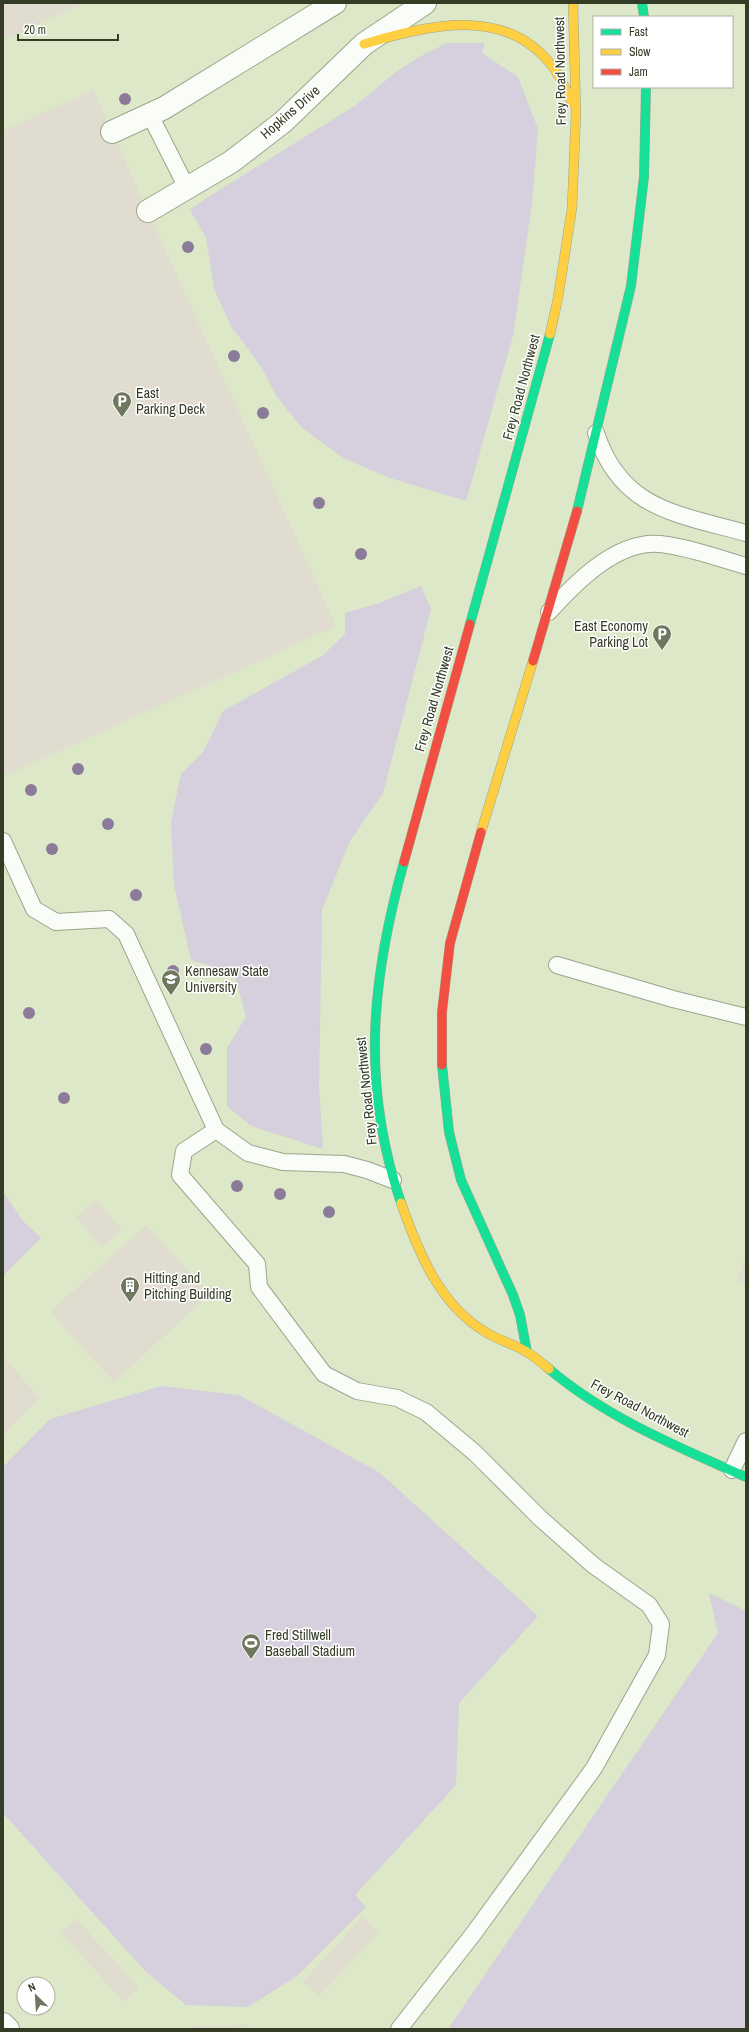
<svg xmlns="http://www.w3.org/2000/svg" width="749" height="2032" viewBox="0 0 749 2032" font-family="'Archivo Narrow',sans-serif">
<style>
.green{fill:#d5cfde}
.building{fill:#e1dcd0}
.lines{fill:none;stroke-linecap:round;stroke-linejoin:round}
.lane-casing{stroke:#9da58d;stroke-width:18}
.street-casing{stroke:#9da58d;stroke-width:24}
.fast-casing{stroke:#9da58d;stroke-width:10}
.slow-casing{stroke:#9da58d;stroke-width:10}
.jam-casing{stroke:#9da58d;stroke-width:10}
.lane{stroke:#fafcf7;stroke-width:16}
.street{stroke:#fafcf7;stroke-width:22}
.fast{stroke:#16e098;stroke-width:9}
.slow{stroke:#ffcf43;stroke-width:9}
.jam{stroke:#f24e42;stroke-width:9}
.tree{fill:#8c7b98}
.labels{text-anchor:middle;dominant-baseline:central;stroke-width:3;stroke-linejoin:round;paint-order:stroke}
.street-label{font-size:14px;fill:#343c25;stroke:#fff}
.poi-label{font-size:14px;fill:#343c25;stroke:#fff;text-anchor:start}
</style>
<rect width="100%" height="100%" fill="#dce8c7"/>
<!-- green -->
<path class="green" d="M 447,43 L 485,43 L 482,53 L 518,77 L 538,129 L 532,202 L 513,336 L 466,501 L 390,478 L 345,459 L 302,428 L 277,397 L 262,368 L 231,326 L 214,289 L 206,237 L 190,210 L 205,199 L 356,105 L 397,71 L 421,56 Z
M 421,586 L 431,609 L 383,793 L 350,841 L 322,910 L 319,1087 L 323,1149 L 251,1126 L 227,1106 L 227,1048 L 246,1017 L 234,973 L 191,960 L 174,885 L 171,822 L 181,774 L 204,751 L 223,711 L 322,656 L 345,634 L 345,613 L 380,603 Z
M 3,1192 L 23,1221 L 41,1238 L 3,1276 Z
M 161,1386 L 239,1395 L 380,1473 L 538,1616 L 459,1703 L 456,1785 L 355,1895 L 366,1907 L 297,1976 L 248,2007 L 186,2005 L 146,1972 L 3,1813 L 3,1467 L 50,1419 Z
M 709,1593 L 746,1611 L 746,2029 L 448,2029 L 718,1633 Z"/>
<!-- building -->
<path class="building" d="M 3,3 L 83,3 L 3,41 Z
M 93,90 L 336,626 L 4,776 L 3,131 Z
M 96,1200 L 122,1230 L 101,1247 L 76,1217 Z
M 146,1225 L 210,1294 L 114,1382 L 50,1312 Z
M 746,1259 L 746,1284 L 736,1280 Z
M 3,1357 L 40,1398 L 3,1435 Z
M 362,1917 L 379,1932 L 319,1996 L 303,1982 Z
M 76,1919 L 139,1987 L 124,2002 L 61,1933 Z
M 250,2025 L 250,2029 L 192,2029 L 192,2026 Z"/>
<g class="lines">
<!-- lane casing -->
<g class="lane-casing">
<path id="lane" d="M 150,115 L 187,188
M 596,433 C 621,510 678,514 746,533
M 549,612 C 576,582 617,540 660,544 C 689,547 718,558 746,566
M 3,841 L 34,909 L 56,922 L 109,919 L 126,934 L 216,1130 L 184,1151 L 180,1175 L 257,1264 L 259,1287 L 324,1374 L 357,1391 L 397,1398 L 426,1412 L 475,1453 L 540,1518 L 593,1565 L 649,1605 L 661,1624 L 657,1655 L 594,1768 L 474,1933 L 399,2029
M 557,965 L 673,999 L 746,1017
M 216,1130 L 248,1153 L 283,1162 L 344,1164 L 367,1170 L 393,1180
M 732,1470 L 746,1441"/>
</g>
<!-- street casing -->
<g class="street-casing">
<path id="street" d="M 112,132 L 164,108 L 335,3
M 148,211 L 231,162 L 283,122 L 364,44 L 425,3
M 3,2024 L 8,2029"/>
</g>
<!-- fast casing -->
<g class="fast-casing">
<path id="fast" d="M 642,3 L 644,17
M 577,511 L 631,286 L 644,177 L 646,87
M 470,624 L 550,334
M 442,1065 L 449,1132 L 461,1180 L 513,1295 L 520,1315 L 527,1352
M 401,1203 C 361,1085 371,980 404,862
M 549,1369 C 607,1418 678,1447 746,1477"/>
</g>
<!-- slow casing -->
<g class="slow-casing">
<path id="slow" d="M 364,44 C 429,25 509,4 555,70 C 562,80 567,92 572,103
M 550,334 L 558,298 L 572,208 L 576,113 L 573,3
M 481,832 L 533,661
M 401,1203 C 418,1251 439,1304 484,1331 C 497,1340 512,1343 525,1351 C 534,1356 542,1363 549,1369"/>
</g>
<!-- jam casing -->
<g class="jam-casing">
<path id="jam" d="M 533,661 L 577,511
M 404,862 L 470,624
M 442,1065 L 442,1012 L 450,943 L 481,832"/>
</g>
<!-- lane -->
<use href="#lane" class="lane"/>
<!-- street -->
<use href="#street" class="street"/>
<!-- fast -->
<use href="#fast" class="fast"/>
<!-- slow -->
<use href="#slow" class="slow"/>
<!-- jam -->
<use href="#jam" class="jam"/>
</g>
<!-- trees -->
<g class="tree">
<circle cx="125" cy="99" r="6"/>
<circle cx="188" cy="247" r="6"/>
<circle cx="234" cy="356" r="6"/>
<circle cx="263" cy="413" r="6"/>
<circle cx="319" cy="503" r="6"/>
<circle cx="361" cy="554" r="6"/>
<circle cx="78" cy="769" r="6"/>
<circle cx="31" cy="790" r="6"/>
<circle cx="108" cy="824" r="6"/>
<circle cx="52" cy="849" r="6"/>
<circle cx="136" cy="895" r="6"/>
<circle cx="173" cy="971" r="6"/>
<circle cx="29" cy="1013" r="6"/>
<circle cx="206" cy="1049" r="6"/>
<circle cx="64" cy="1098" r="6"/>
<circle cx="237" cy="1186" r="6"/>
<circle cx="280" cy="1194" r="6"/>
<circle cx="329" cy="1212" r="6"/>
</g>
<!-- icons -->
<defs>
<g id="parking-pin" transform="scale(1)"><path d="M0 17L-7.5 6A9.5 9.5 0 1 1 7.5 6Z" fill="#6f785e" stroke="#fff"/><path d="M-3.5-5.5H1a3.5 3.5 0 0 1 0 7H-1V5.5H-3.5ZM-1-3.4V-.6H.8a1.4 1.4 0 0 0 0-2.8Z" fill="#fff"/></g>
<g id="university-pin" transform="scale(1)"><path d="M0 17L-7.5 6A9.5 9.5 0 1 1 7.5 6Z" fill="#6f785e" stroke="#fff"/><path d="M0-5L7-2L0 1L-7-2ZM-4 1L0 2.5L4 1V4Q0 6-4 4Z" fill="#fff"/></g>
<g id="building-pin" transform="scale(1)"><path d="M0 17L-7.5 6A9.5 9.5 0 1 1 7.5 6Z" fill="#6f785e" stroke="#fff"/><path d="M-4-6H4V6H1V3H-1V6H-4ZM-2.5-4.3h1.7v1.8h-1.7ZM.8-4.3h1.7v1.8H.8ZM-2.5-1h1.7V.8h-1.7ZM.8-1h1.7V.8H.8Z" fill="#fff"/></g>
<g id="stadium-pin" transform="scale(1)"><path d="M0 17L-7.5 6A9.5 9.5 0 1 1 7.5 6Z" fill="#6f785e" stroke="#fff"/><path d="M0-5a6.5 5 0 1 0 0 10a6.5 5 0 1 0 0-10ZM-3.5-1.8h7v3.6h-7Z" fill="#fff"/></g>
</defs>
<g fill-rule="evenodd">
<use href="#parking-pin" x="122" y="401"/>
<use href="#parking-pin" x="662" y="634"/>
<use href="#university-pin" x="171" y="979"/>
<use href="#building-pin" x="130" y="1286"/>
<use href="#stadium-pin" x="251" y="1643"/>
</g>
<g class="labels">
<!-- street labels -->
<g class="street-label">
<text transform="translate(560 71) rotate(-91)">Frey Road Northwest</text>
<text transform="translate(290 112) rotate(-41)">Hopkins Drive</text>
<text transform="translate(521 387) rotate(-75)">Frey Road Northwest</text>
<text transform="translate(434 699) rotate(-74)">Frey Road Northwest</text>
<text transform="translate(366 1091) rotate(-96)">Frey Road Northwest</text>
<text transform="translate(640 1408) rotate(28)">Frey Road Northwest</text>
</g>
<!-- poi labels -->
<g class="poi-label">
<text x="136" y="393">East<tspan x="136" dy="16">Parking Deck</tspan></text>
<text x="648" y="626" text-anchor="end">East Economy<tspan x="648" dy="16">Parking Lot</tspan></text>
<text x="185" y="971">Kennesaw State<tspan x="185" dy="16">University</tspan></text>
<text x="144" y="1278">Hitting and<tspan x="144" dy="16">Pitching Building</tspan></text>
<text x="265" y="1635">Fred Stillwell<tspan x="265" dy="16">Baseball Stadium</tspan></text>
</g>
</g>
<!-- border -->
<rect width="749" height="2032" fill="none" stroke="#343c25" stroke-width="8"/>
<!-- legend -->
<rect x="593" y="16" width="140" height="72" fill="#ffffff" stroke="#aeb1a8"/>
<rect x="601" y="29" width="20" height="6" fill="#16e098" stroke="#aeb1a8"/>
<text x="629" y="36" font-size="12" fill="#343c25">Fast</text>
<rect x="601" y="49" width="20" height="6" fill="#ffcf43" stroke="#aeb1a8"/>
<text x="629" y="56" font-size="12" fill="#343c25">Slow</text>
<rect x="601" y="69" width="20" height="6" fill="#f24e42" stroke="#aeb1a8"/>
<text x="629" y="76" font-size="12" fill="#343c25">Jam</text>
<!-- north arrow -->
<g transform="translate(36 1996) rotate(335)"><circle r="19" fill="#ffffff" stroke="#aeb1a8"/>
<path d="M0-3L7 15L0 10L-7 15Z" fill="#6f785e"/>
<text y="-6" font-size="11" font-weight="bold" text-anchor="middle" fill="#343c25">N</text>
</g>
<!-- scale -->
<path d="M18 34v6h100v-6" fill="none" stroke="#343c25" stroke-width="2"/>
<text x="24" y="34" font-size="12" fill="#343c25" stroke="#ffffff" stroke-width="3" paint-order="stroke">20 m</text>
</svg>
